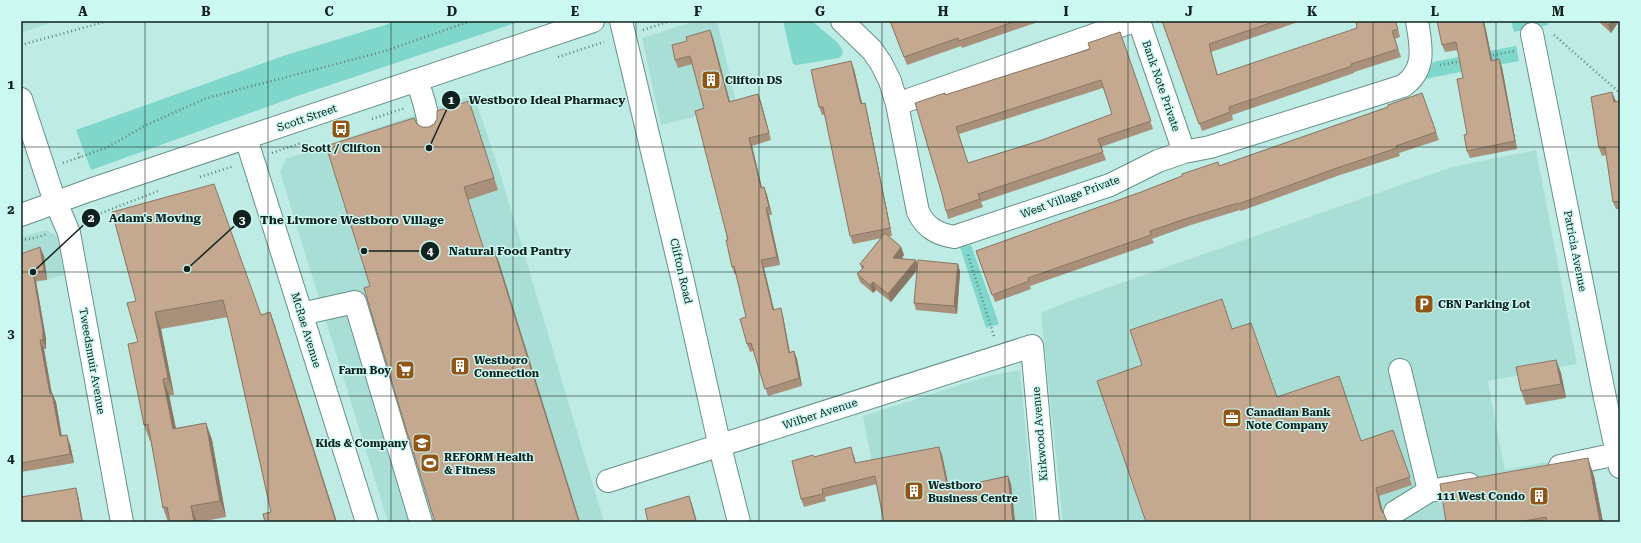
<svg xmlns="http://www.w3.org/2000/svg" width="1641" height="543" viewBox="0 0 1641 543" font-family="'Roboto Serif',serif">
<style>
.built{fill:#a9ded6}
.green{fill:#7fd6ca}
.lines{fill:none;stroke-linecap:round;stroke-linejoin:round}
.minor-casing{stroke:#67918b;stroke-width:24}
.major-casing{stroke:#67918b;stroke-width:24}
.path{stroke:#62807b;stroke-width:2.5;stroke-dasharray:1 3;stroke-linecap:butt}
.minor{stroke:#fff;stroke-width:22}
.major{stroke:#fff;stroke-width:22}
.wall{fill:#a9907b;fill-rule:evenodd}
.shaded-wall{fill:#897664}
.building{fill:#c4a88f;stroke:#897664;fill-rule:evenodd}
.grid{fill:none;stroke:#11221f;stroke-width:1;stroke-opacity:0.55}
.labels{text-anchor:middle;dominant-baseline:central;stroke-width:3;stroke-linejoin:round;paint-order:stroke}
.poi-label{font-size:11px;font-weight:bold;fill:#11221f;stroke:#cbf8f1;text-anchor:start}
.street-label{font-size:11px;fill:#11221f;stroke:#cbf8f1}
.leader{fill:none;stroke:#11221f;stroke-width:1.5}
.callout-dot{fill:#11221f;stroke:#cbf8f1;stroke-width:1.5}
.mark-label{font-size:12px;text-anchor:middle;font-weight:bold;fill:#fff}
.callout-label{font-size:12px;text-anchor:middle;font-weight:bold;fill:#11221f;stroke:#cbf8f1;stroke-width:3;stroke-linejoin:round;paint-order:stroke}
.neatline{fill:none;stroke:#11221f;stroke-width:1.5}
.grid-label{font-size:13px;text-anchor:middle;font-weight:bold;fill:#11221f}
</style>
<rect width="100%" height="100%" fill="#beebe4"/>
<!-- built -->
<path class="built" d="M 21,21 L 55,21 L 21,33 Z
M 695,21 L 717,21 L 737,106 L 661,125 L 642,38 Z
M 474,95 L 501,176 L 604,522 L 388,522 L 280,172 L 286,159 Z
M 1536,150 L 1577,364 L 1488,381 L 1496,426 L 1505,470 L 1594,453 L 1598,471 L 1445,500 L 1448,522 L 1063,522 L 1041,313 L 1070,301 L 1452,167 Z
M 46,230 L 54,234 L 57,237 L 64,275 L 21,287 L 21,237 Z
M 1020,370 L 1034,522 L 883,522 L 863,416 L 988,376 Z"/>
<!-- green -->
<path class="green" d="M 398,21 L 521,21 L 300,95 L 91,170 L 76,130 L 283,56 Z
M 783,21 L 812,21 L 838,43 L 843,51 L 842,55 L 839,58 L 797,65 L 793,64 Z
M 1511,21 L 1547,21 L 1548,25 L 1514,32 Z
M 1516,46 L 1519,61 L 1424,79 L 1433,62 Z
M 971,245 L 999,324 L 986,328 L 960,247 Z"/>
<g class="lines">
<!-- minor casing -->
<g class="minor-casing">
<path id="minor" d="M 621,21 L 682,277 L 720,447 L 739,522
M 842,21 L 872,50 L 881,63 L 890,81 L 897,104 L 918,212 C 926,228 937,234 954,237 L 1110,185 L 1158,161 L 1184,152 L 1210,147 L 1403,86 C 1427,69 1421,46 1417,21
M 1139,21 L 1184,152
M 1532,34 L 1605,398 L 1620,467
M 417,80 L 424,102 L 430,127
M 21,99 L 52,193 L 69,233 L 122,522
M 897,104 L 1134,21
M 246,138 L 367,522
M 301,314 L 355,302 L 421,522
M 1400,370 L 1429,491
M 1560,466 L 1617,454
M 608,481 L 1032,346 L 1048,522
M 1395,512 L 1429,491 L 1469,484"/>
</g>
<!-- major casing -->
<g class="major-casing">
<path id="major" d="M 21,215 L 90,190 L 593,21"/>
</g>
<!-- path -->
<path class="path" d="M 643,30 L 670,21
M 1554,35 L 1620,93
M 21,45 L 108,21
M 1489,56 L 1515,51
M 558,57 L 604,42
M 1440,65 L 1462,61
M 372,119 L 405,108
M 78,153 L 80,158
M 272,153 L 301,143
M 63,163 L 106,148 L 146,125 L 207,98 L 385,51 L 471,21
M 200,177 L 234,166
M 86,219 L 158,191
M 21,240 L 35,238 L 47,234
M 968,255 L 994,336"/>
<!-- minor -->
<use href="#minor" class="minor"/>
<!-- major -->
<use href="#major" class="major"/>
</g>
<!-- wall -->
<path class="wall" d="M 890,21 L 1041,21 L 962,48 L 961,46 L 907,65 Z
M 1162,21 L 1301,21 L 1211,52 L 1218,75 L 1396,21 L 1400,37 L 1395,39 L 1401,57 L 1354,72 L 1354,73 L 1232,115 L 1233,120 L 1202,131 Z
M 1437,21 L 1484,21 L 1492,60 L 1499,59 L 1502,67 L 1517,149 L 1470,158 L 1467,151 L 1467,134 L 1463,78 L 1458,50 L 1445,52 L 1442,45 Z
M 1598,21 L 1619,21 L 1611,33 Z
M 710,30 L 713,38 L 730,102 L 758,94 L 761,102 L 771,140 L 752,146 L 762,188 L 764,187 L 767,195 L 772,215 L 769,215 L 780,265 L 764,268 L 774,310 L 783,316 L 790,352 L 794,351 L 797,359 L 802,386 L 768,396 L 753,351 L 750,352 L 747,344 L 746,317 L 736,274 L 735,275 L 732,267 L 704,108 L 692,64 L 678,68 L 675,60 L 687,41 Z
M 1120,32 L 1153,129 L 1101,147 L 1106,160 L 981,202 L 983,207 L 948,219 L 946,211 L 942,194 L 945,95 L 1090,49 ZM 1103,88 L 1112,114 L 1042,140 L 968,163 L 959,134 Z
M 854,69 L 862,104 L 865,103 L 867,111 L 892,236 L 889,236 L 901,247 L 904,255 L 902,258 L 918,265 L 958,264 L 960,272 L 957,314 L 916,310 L 914,303 L 917,269 L 891,302 L 876,290 L 873,293 L 860,282 L 857,274 L 862,269 L 860,264 L 882,238 L 853,244 L 850,236 L 825,115 L 822,115 L 819,107 Z
M 1422,93 L 1439,140 L 1399,153 L 1400,156 L 1340,175 L 1241,211 L 1240,210 L 1191,225 L 1152,239 L 1154,243 L 1030,286 L 1031,289 L 995,302 L 976,251 L 1141,192 L 1182,176 L 1219,166 L 1388,107 Z
M 1615,99 L 1616,102 L 1620,104 L 1620,209 L 1616,209 L 1613,202 L 1606,155 L 1602,156 L 1599,148 Z
M 469,101 L 498,190 L 468,200 L 485,252 L 499,262 L 370,286 L 417,124 L 422,127 L 429,127 L 434,124 L 437,119 Z
M 112,212 L 261,315 L 270,312 L 276,329 L 271,512 L 230,328 L 228,317 L 161,329 L 174,395 L 169,395 L 176,428 L 206,423 L 212,440 L 226,517 L 200,522 L 168,522 L 163,508 L 151,441 L 150,441 L 144,425 L 138,342 L 136,301 Z
M 21,254 L 44,256 L 47,280 L 36,281 L 46,339 L 46,349 L 44,349 L 52,393 L 56,402 L 62,436 L 70,444 L 74,463 L 21,472 Z
M 1232,329 L 1277,397 L 1361,441 L 1393,430 L 1412,485 L 1379,496 L 1383,512 L 1142,365 Z
M 1556,360 L 1561,373 L 1566,398 L 1526,405 L 1521,391 Z
M 854,455 L 856,463 L 942,455 L 949,489 L 1008,476 L 1011,484 L 1015,522 L 884,522 L 877,484 L 825,497 L 826,501 L 804,507 L 801,499 L 814,457 Z
M 1594,476 L 1603,522 L 1446,522 Z"/>
<!-- shaded-wall -->
<path class="shaded-wall" d="M 1483,21 L 1484,21 L 1494,68 L 1491,61 Z
M 1611,21 L 1619,21 L 1611,33 L 1608,25 Z
M 710,30 L 713,38 L 732,110 L 729,102 Z
M 1499,59 L 1502,67 L 1517,149 L 1515,141 Z
M 851,61 L 854,69 L 864,112 L 861,104 Z
M 1612,92 L 1615,99 L 1617,110 L 1614,102 Z
M 758,94 L 761,102 L 771,140 L 769,133 Z
M 865,103 L 867,111 L 892,236 L 890,228 Z
M 749,138 L 752,146 L 764,196 L 761,188 Z
M 764,187 L 767,195 L 772,215 L 769,207 Z
M 766,208 L 769,215 L 780,265 L 777,257 Z
M 40,247 L 44,256 L 47,280 L 44,271 Z
M 901,247 L 904,255 L 896,265 L 893,258 Z
M 494,250 L 499,262 L 580,522 L 579,522 Z
M 761,260 L 764,268 L 776,318 L 773,310 Z
M 916,260 L 919,268 L 891,302 L 888,294 Z
M 958,264 L 960,272 L 957,314 L 954,306 Z
M 33,272 L 36,281 L 46,339 L 46,349 L 43,340 Z
M 873,282 L 876,290 L 873,293 L 870,285 Z
M 781,308 L 783,316 L 791,361 L 789,353 Z
M 155,312 L 161,329 L 174,395 L 168,378 Z
M 270,312 L 276,329 L 337,522 L 336,522 Z
M 40,340 L 44,349 L 53,403 L 50,394 Z
M 794,351 L 797,359 L 802,386 L 799,378 Z
M 1556,360 L 1561,373 L 1566,398 L 1561,384 Z
M 163,379 L 169,395 L 179,445 L 173,429 Z
M 52,393 L 56,402 L 63,445 L 60,436 Z
M 206,423 L 212,440 L 226,517 L 220,501 Z
M 67,435 L 70,444 L 74,463 L 70,454 Z
M 939,447 L 942,455 L 951,497 L 948,489 Z
M 1588,458 L 1594,476 L 1603,522 L 1600,522 Z
M 1008,476 L 1011,484 L 1015,522 L 1013,522 Z
M 76,488 L 78,495 L 83,522 L 82,522 Z
M 1376,488 L 1379,496 L 1384,518 L 1381,510 Z
M 689,496 L 692,504 L 697,522 L 696,522 Z
M 191,506 L 197,522 L 194,522 Z"/>
<!-- building -->
<path class="building" d="M 890,21 L 1016,21 L 959,41 L 958,38 L 904,57 Z
M 1162,21 L 1276,21 L 1209,44 L 1217,75 L 1357,28 L 1356,21 L 1395,21 L 1398,29 L 1392,31 L 1398,49 L 1351,64 L 1352,66 L 1229,107 L 1230,112 L 1199,124 Z
M 1437,21 L 1483,21 L 1491,61 L 1499,59 L 1515,141 L 1467,151 L 1464,135 L 1467,134 L 1457,79 L 1463,78 L 1456,42 L 1442,45 Z
M 1604,21 L 1611,21 L 1608,25 Z
M 710,30 L 729,102 L 758,94 L 769,133 L 749,138 L 761,188 L 764,187 L 769,207 L 766,208 L 777,257 L 761,260 L 773,310 L 781,308 L 789,353 L 794,351 L 799,378 L 765,389 L 751,343 L 747,344 L 740,319 L 746,317 L 734,266 L 732,267 L 726,240 L 728,240 L 695,111 L 704,108 L 690,56 L 675,60 L 672,45 L 687,41 L 686,37 Z
M 1120,32 L 1151,121 L 1098,139 L 1103,152 L 978,194 L 980,199 L 946,211 L 942,194 L 915,103 L 945,93 L 945,95 L 1090,49 L 1088,43 ZM 1101,80 L 1112,114 L 1042,140 L 968,163 L 956,127 Z
M 851,61 L 861,104 L 865,103 L 890,228 L 850,236 L 823,107 L 819,107 L 811,70 Z
M 1612,92 L 1614,102 L 1619,101 L 1620,107 L 1620,201 L 1613,202 L 1605,147 L 1599,148 L 1591,97 Z
M 1422,93 L 1436,132 L 1396,146 L 1397,148 L 1337,168 L 1238,204 L 1238,203 L 1188,218 L 1150,231 L 1151,235 L 1028,278 L 1029,281 L 992,295 L 976,251 L 1141,192 L 1182,176 L 1182,174 L 1218,162 L 1219,166 L 1388,107 L 1388,105 Z
M 469,101 L 494,178 L 464,187 L 485,253 L 494,250 L 579,522 L 435,522 L 403,419 L 364,288 L 370,286 L 326,146 L 414,118 L 417,124 L 422,127 L 429,127 L 434,124 L 437,119 L 437,111 Z
M 214,184 L 261,315 L 270,312 L 336,522 L 265,522 L 263,514 L 271,512 L 230,328 L 223,300 L 155,312 L 168,378 L 163,379 L 173,429 L 206,423 L 220,501 L 191,506 L 194,522 L 170,522 L 167,507 L 163,508 L 148,424 L 144,425 L 128,344 L 138,342 L 127,303 L 136,301 L 112,212 Z
M 885,233 L 901,247 L 893,258 L 916,260 L 888,294 L 873,282 L 870,285 L 857,274 L 864,267 L 860,264 Z
M 40,247 L 44,271 L 33,272 L 43,330 L 43,340 L 40,340 L 50,394 L 52,393 L 60,436 L 67,435 L 70,454 L 21,463 L 21,254 Z
M 918,260 L 958,264 L 954,306 L 914,303 Z
M 1222,299 L 1232,329 L 1251,323 L 1277,397 L 1339,376 L 1361,441 L 1393,430 L 1410,477 L 1376,488 L 1381,510 L 1384,514 L 1387,522 L 1146,522 L 1097,381 L 1142,365 L 1130,330 Z
M 1556,360 L 1561,384 L 1521,391 L 1516,367 Z
M 851,447 L 855,463 L 939,447 L 948,489 L 1008,476 L 1013,522 L 884,522 L 875,476 L 822,489 L 823,494 L 801,499 L 792,461 L 813,455 L 814,457 Z
M 1588,458 L 1600,522 L 1547,522 L 1546,517 L 1518,522 L 1446,522 L 1440,484 Z
M 76,488 L 82,522 L 21,522 L 21,497 Z
M 689,496 L 696,522 L 648,522 L 645,509 Z"/>
<!-- grid -->
<path class="grid" d="M 145,21 L 145,522M 268,21 L 268,522M 391,21 L 391,522M 513,21 L 513,522M 636,21 L 636,522M 759,21 L 759,522M 882,21 L 882,522M 1005,21 L 1005,522M 1128,21 L 1128,522M 1250,21 L 1250,522M 1373,21 L 1373,522M 1496,21 L 1496,522M 21,147 L 1620,147M 21,272 L 1620,272M 21,396 L 1620,396"/>
<!-- icons -->
<defs>
<g id="building-square" transform="scale(1)"><rect x="-9" y="-9" width="18" height="18" rx="4" fill="#915615" stroke="#cbf8f1"/><path d="M-4-6H4V6H1V3H-1V6H-4ZM-2.5-4.3h1.7v1.8h-1.7ZM.8-4.3h1.7v1.8H.8ZM-2.5-1h1.7V.8h-1.7ZM.8-1h1.7V.8H.8Z" fill="#fff"/></g>
<g id="bus-square" transform="scale(1)"><rect x="-9" y="-9" width="18" height="18" rx="4" fill="#915615" stroke="#cbf8f1"/><path d="M-5-6H5V4H4V6H2V4H-2V6H-4V4H-5ZM-3.5-4V0h7V-4ZM-3.5 1.2v1.5H-2V1.2ZM2 1.2v1.5H3.5V1.2Z" fill="#fff"/></g>
<g id="parking-square" transform="scale(1)"><rect x="-9" y="-9" width="18" height="18" rx="4" fill="#915615" stroke="#cbf8f1"/><path d="M-3.5-5.5H1a3.5 3.5 0 0 1 0 7H-1V5.5H-3.5ZM-1-3.4V-.6H.8a1.4 1.4 0 0 0 0-2.8Z" fill="#fff"/></g>
<g id="supermarket-square" transform="scale(1)"><rect x="-9" y="-9" width="18" height="18" rx="4" fill="#915615" stroke="#cbf8f1"/><path d="M-6-5.5h2.5l.6 2H6L4.5 2H-2.5L-4.4-4H-6ZM-1.5 3.2a1.3 1.3 0 1 0 .1 0ZM3 3.2a1.3 1.3 0 1 0 .1 0Z" fill="#fff"/></g>
<g id="office-square" transform="scale(1)"><rect x="-9" y="-9" width="18" height="18" rx="4" fill="#915615" stroke="#cbf8f1"/><path d="M-6-3h4V-5.5h4V-3h4V5H-6ZM-1-4.5V-3h2v-1.5ZM-6 0V1H6V0Z" fill="#fff"/></g>
<g id="school-square" transform="scale(1)"><rect x="-9" y="-9" width="18" height="18" rx="4" fill="#915615" stroke="#cbf8f1"/><path d="M0-5L7-2L0 1L-7-2ZM-4 1L0 2.5L4 1V4Q0 6-4 4Z" fill="#fff"/></g>
<g id="stadium-square" transform="scale(1)"><rect x="-9" y="-9" width="18" height="18" rx="4" fill="#915615" stroke="#cbf8f1"/><path d="M0-5a6.5 5 0 1 0 0 10a6.5 5 0 1 0 0-10ZM-3.5-1.8h7v3.6h-7Z" fill="#fff"/></g>
</defs>
<g fill-rule="evenodd">
<use href="#building-square" x="711" y="80"/>
<use href="#bus-square" x="341" y="129"/>
<use href="#parking-square" x="1424" y="304"/>
<use href="#building-square" x="460" y="366"/>
<use href="#supermarket-square" x="405" y="370"/>
<use href="#office-square" x="1232" y="418"/>
<use href="#school-square" x="422" y="443"/>
<use href="#stadium-square" x="430" y="463"/>
<use href="#building-square" x="914" y="491"/>
<use href="#building-square" x="1539" y="496"/>
</g>
<g class="labels">
<!-- poi labels -->
<g class="poi-label">
<text x="725" y="80">Clifton DS</text>
<text x="341" y="148" text-anchor="middle">Scott / Clifton</text>
<text x="1438" y="304">CBN Parking Lot</text>
<text x="474" y="360">Westboro<tspan x="474" dy="13">Connection</tspan></text>
<text x="391" y="370" text-anchor="end">Farm Boy</text>
<text x="1246" y="412">Canadian Bank<tspan x="1246" dy="13">Note Company</tspan></text>
<text x="408" y="443" text-anchor="end">Kids &amp; Company</text>
<text x="444" y="457">REFORM Health<tspan x="444" dy="13">&amp; Fitness</tspan></text>
<text x="928" y="485">Westboro<tspan x="928" dy="13">Business Centre</tspan></text>
<text x="1525" y="496" text-anchor="end">111 West Condo</text>
</g>
<!-- street labels -->
<g class="street-label">
<text transform="translate(1161 86) rotate(71)">Bank Note Private</text>
<text transform="translate(307 118) rotate(-19)">Scott Street</text>
<text transform="translate(1070 197) rotate(-20)">West Village Private</text>
<text transform="translate(1575 251) rotate(79)">Patricia Avenue</text>
<text transform="translate(681 271) rotate(77)">Clifton Road</text>
<text transform="translate(306 330) rotate(73)">McRae Avenue</text>
<text transform="translate(92 361) rotate(80)">Tweedsmuir Avenue</text>
<text transform="translate(820 414) rotate(-18)">Wilber Avenue</text>
<text transform="translate(1040 434) rotate(-95)">Kirkwood Avenue</text>
</g>
</g>
<!-- callouts -->
<path class="leader" d="M429 148L451 100M33 272L91 218M187 269L242 219M364 251L430 251"/>
<g class="callout-dot">
<circle cx="429" cy="148" r="4"/>
<circle cx="33" cy="272" r="4"/>
<circle cx="187" cy="269" r="4"/>
<circle cx="364" cy="251" r="4"/>
<circle cx="451" cy="100" r="10"/>
<circle cx="91" cy="218" r="10"/>
<circle cx="242" cy="219" r="10"/>
<circle cx="430" cy="251" r="10"/>
</g>
<g class="mark-label">
<text x="451" y="104">1</text>
<text x="91" y="222">2</text>
<text x="242" y="224">3</text>
<text x="430" y="255">4</text>
</g>
<g class="callout-label">
<text x="547" y="104">Westboro Ideal Pharmacy</text>
<text x="155" y="222">Adam's Moving</text>
<text x="352" y="224">The Livmore Westboro Village</text>
<text x="510" y="255">Natural Food Pantry</text>
</g>
<!-- border -->
<rect width="1641" height="543" fill="none" stroke="#cbf8f1" stroke-width="44"/>
<rect x="22" y="22" width="1597" height="499" class="neatline"/>
<g class="grid-label">
<text x="83" y="16">A</text>
<text x="206" y="16">B</text>
<text x="329" y="16">C</text>
<text x="452" y="16">D</text>
<text x="575" y="16">E</text>
<text x="698" y="16">F</text>
<text x="820" y="16">G</text>
<text x="943" y="16">H</text>
<text x="1066" y="16">I</text>
<text x="1189" y="16">J</text>
<text x="1312" y="16">K</text>
<text x="1435" y="16">L</text>
<text x="1558" y="16">M</text>
<text x="11" y="89">1</text>
<text x="11" y="214">2</text>
<text x="11" y="338">3</text>
<text x="11" y="463">4</text>
</g>
</svg>
